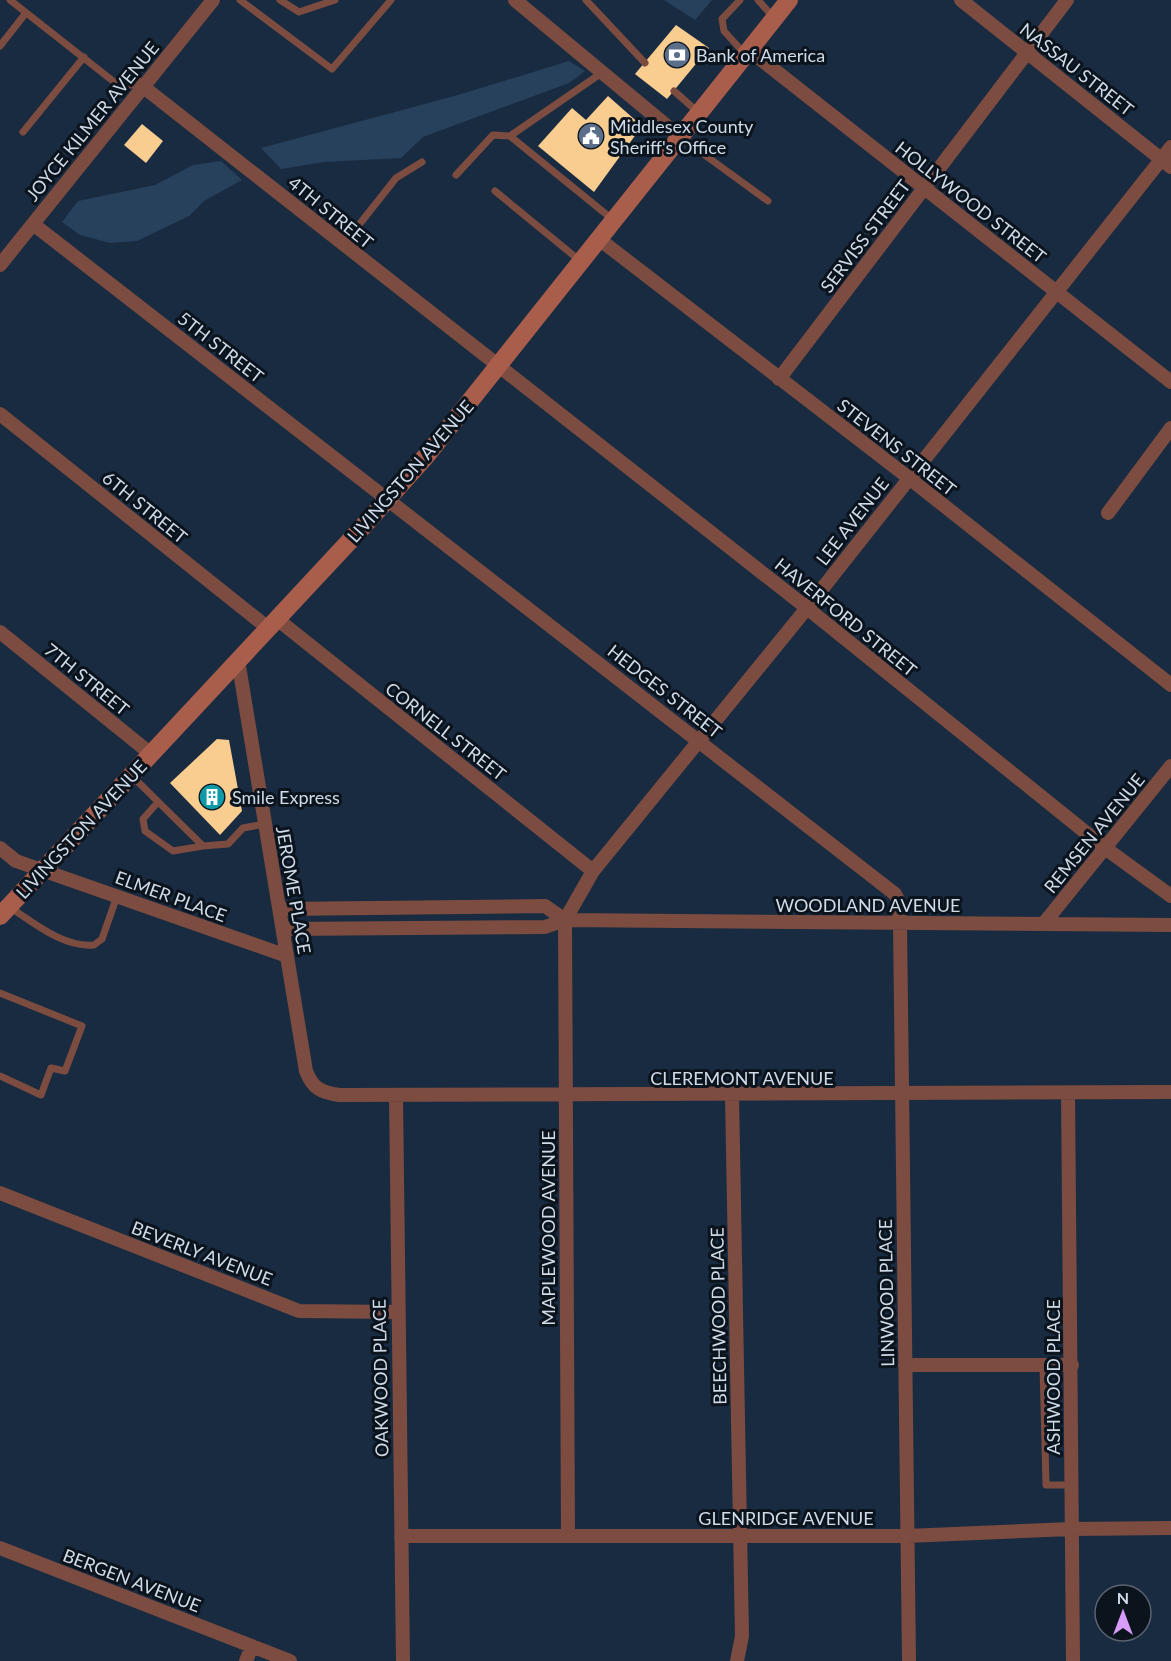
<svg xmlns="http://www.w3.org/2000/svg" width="1171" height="1661" viewBox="0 0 1171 1661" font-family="Lato,sans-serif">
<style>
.green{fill:#27405c}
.building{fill:#f9cd8f}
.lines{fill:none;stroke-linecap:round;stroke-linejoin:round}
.lane{stroke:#7c4c40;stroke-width:7}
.street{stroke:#7c4c40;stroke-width:14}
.secondary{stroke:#a95d4b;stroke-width:18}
.labels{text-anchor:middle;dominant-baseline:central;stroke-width:6;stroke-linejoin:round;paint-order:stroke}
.poi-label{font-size:18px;fill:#d0dbe9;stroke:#0b131d;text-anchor:start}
.street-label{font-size:18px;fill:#d0dbe9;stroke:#0b131d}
</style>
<rect width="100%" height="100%" fill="#192b40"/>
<!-- green -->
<path class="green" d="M 664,0 L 712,0 L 695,20 Z
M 569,61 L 585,71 L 569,83 L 423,137 L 401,158 L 324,162 L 281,169 L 261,148 L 458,95 Z
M 221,161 L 242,180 L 204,201 L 189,216 L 137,241 L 110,243 L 80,235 L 62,222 L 78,201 L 155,185 L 193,165 Z"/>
<!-- building -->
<path class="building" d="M 676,25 L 709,48 L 667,99 L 635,74 Z
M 608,96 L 642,126 L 594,192 L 538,146 L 572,108 L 586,120 Z
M 142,124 L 163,141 L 146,163 L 124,145 Z
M 217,739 L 229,740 L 242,811 L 220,835 L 170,783 Z"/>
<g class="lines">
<!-- lane -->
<path class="lane" d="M 10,0 L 118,85 L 141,85
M 240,0 L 332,69 L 391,0
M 280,0 L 299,12 L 335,0
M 586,0 L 645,63
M 740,0 L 722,19 L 724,31 L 744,53
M 758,0 L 774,18
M 0,46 L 25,14
M 603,72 L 510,136 L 612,219
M 674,91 L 699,113
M 23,132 L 84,57
M 680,137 L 768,201
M 456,175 L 493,135 L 510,136
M 495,191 L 579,260
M 343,245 L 396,178 L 422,162
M 133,777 L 203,846 L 228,844 L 243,828 L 265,824
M 158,802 L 143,819 L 145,831 L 173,851 L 203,846
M 11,908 C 34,923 64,948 94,945 L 102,939 L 117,896
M 0,993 L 82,1026 L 65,1071 L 51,1068 L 41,1095 L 0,1076
M 1043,1365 L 1046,1485 L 1071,1485"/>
<!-- street -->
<path class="street" d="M 515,0 L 680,137
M 961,0 L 1171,167
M 749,50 L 1171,382
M 141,85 L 807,608 L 1105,848 L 1171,896
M 33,224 L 895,894 L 899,902 L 900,924 L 909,1661
M 599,239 L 909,478 L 1171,685
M 0,265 L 213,0
M 779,379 L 1067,0
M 0,414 L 268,628
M 1108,513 L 1171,428
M 277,619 L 593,871
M 0,632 L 151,754
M 238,660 L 306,1071 C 313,1089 321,1092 339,1095 L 1171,1092
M 0,848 L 16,861 L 287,956
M 280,909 L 545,906 L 565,920
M 1045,922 L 1171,766
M 283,929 L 545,927 L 565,920 L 1171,925
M 1068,1093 L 1073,1661
M 396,1095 L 403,1661
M 732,1095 L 742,1636 L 737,1661
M 0,1193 L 299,1311 L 397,1312
M 905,1365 L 1072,1365
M 401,1536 L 907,1536 L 1071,1529 L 1171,1528
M 568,1536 L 565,920 L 593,871 L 807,608 L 1171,147
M 0,1548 L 290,1661
M 246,1661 L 252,1646"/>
<!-- secondary -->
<path class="secondary" d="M 0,916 L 359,531 L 427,455 L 789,0"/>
</g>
<!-- icons -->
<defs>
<g id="bank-disc" transform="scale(1.35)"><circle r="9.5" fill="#5c6f8a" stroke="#0b131d"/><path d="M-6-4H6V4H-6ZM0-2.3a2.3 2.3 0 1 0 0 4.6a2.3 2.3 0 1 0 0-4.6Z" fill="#fff"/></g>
<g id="civic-disc" transform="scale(1.35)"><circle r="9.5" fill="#5c6f8a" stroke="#0b131d"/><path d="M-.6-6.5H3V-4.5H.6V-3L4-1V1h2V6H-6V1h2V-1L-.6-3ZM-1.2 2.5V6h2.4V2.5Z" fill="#fff"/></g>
<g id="building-disc" transform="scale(1.35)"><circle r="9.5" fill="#0f9aa8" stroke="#0b131d"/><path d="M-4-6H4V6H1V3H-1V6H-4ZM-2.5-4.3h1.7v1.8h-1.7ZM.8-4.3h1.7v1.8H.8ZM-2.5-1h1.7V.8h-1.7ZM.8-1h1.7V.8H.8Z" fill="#fff"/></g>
</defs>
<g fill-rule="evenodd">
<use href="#bank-disc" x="677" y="55"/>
<use href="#civic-disc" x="591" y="136"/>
<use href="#building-disc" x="212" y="797"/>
</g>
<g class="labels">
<!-- poi labels -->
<g class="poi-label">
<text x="696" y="55">Bank of America</text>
<text x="610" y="126">Middlesex County<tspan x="610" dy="21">Sheriff's Office</tspan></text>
<text x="232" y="797">Smile Express</text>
</g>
<!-- street labels -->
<g class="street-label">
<text transform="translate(1077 69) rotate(38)">NASSAU STREET</text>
<text transform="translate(92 121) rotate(-51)">JOYCE KILMER AVENUE</text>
<text transform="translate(971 202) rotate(38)">HOLLYWOOD STREET</text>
<text transform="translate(331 212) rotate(39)">4TH STREET</text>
<text transform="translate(865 236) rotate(-53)">SERVISS STREET</text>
<text transform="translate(221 347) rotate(38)">5TH STREET</text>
<text transform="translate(897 447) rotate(38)">STEVENS STREET</text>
<text transform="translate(410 471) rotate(-49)">LIVINGSTON AVENUE</text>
<text transform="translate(145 507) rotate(39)">6TH STREET</text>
<text transform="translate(852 521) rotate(-52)">LEE AVENUE</text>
<text transform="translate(846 617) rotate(39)">HAVERFORD STREET</text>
<text transform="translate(87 679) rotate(39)">7TH STREET</text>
<text transform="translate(665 691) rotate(38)">HEDGES STREET</text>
<text transform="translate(446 731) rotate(38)">CORNELL STREET</text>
<text transform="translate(81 829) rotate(-47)">LIVINGSTON AVENUE</text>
<text transform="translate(1094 833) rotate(-51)">REMSEN AVENUE</text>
<text transform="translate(294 890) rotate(80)">JEROME PLACE</text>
<text transform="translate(171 896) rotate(20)">ELMER PLACE</text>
<text x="868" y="905">WOODLAND AVENUE</text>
<text x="742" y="1078">CLEREMONT AVENUE</text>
<text transform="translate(548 1228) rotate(-90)">MAPLEWOOD AVENUE</text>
<text transform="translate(202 1253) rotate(21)">BEVERLY AVENUE</text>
<text transform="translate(886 1293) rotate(-91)">LINWOOD PLACE</text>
<text transform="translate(718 1316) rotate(-91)">BEECHWOOD PLACE</text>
<text transform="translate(1053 1377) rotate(-90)">ASHWOOD PLACE</text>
<text transform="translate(380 1378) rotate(-91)">OAKWOOD PLACE</text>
<text x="786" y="1518">GLENRIDGE AVENUE</text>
<text transform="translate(132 1580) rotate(21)">BERGEN AVENUE</text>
</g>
</g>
<!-- north arrow -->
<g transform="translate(1123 1613)"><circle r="28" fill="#0b131d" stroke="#5a636f" stroke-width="1.5"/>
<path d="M0-4.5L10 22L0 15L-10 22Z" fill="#d79bf9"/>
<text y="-9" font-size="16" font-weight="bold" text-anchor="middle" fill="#d0dbe9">N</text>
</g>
</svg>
